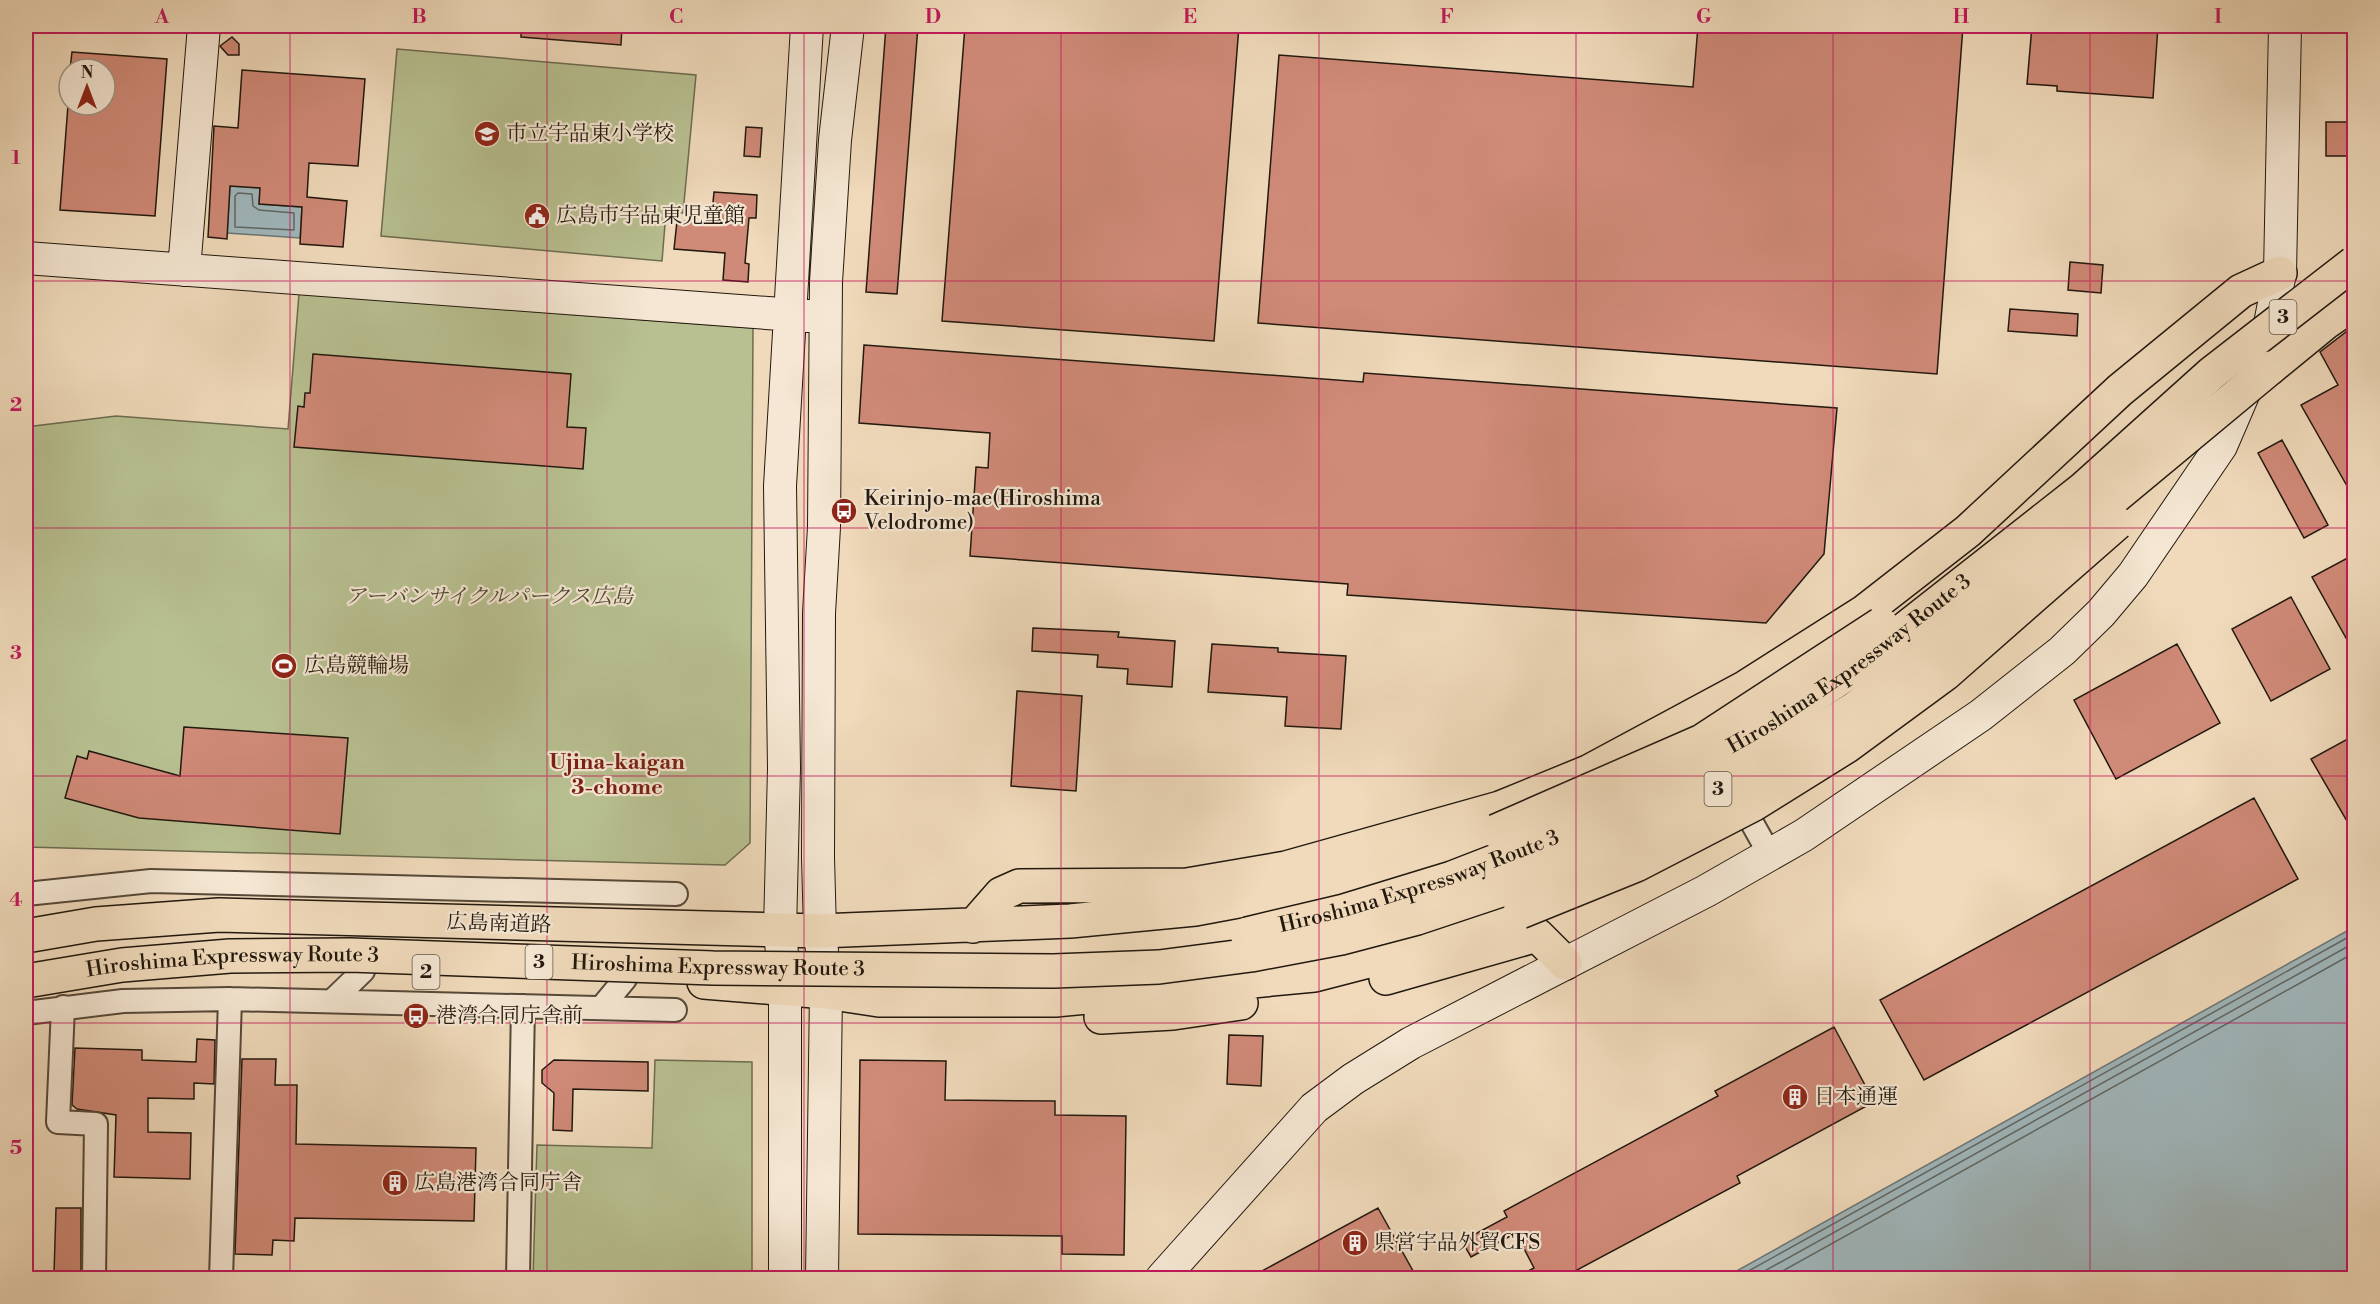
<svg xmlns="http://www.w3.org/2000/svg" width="2380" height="1304" viewBox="0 0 2380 1304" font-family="'Libre Bodoni','Noto Serif JP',serif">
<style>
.green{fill:#b8c091;stroke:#6c6c50;stroke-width:1.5}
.water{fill:#a0b7bc;stroke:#6d7776;stroke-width:1.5}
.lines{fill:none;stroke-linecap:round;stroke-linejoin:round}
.shore{stroke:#606865;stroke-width:1.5}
.building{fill:#d08a78;stroke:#21180e;stroke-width:1.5}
.street-casing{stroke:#554839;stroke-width:26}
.secondary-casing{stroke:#21180e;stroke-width:34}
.highway-casing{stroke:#21180e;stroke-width:36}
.street{stroke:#f5e7d3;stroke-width:22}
.secondary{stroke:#f5e7d3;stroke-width:32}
.highway{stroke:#f0dabb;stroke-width:33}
.highway-bridge-casing{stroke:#21180e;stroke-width:36;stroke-linecap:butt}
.highway-bridge{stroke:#f0dabb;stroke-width:33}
.grid{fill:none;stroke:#c2185b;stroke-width:1.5;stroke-opacity:0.55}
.labels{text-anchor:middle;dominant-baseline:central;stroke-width:4.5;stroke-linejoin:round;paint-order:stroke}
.shield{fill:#f5e7d3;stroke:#615649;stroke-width:1.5}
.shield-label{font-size:20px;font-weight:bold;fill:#21180e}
.poi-label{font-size:21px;fill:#21180e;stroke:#f5e7d3;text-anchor:start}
.park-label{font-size:21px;font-style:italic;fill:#4e4a35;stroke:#f5e7d3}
.street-label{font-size:21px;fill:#21180e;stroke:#f5e7d3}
.neighbourhood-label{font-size:22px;font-weight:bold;fill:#7a1f14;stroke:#f5e7d3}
.neatline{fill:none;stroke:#c2185b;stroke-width:2}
.grid-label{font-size:20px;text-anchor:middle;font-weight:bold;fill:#c2185b}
</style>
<rect width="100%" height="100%" fill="#f0dabb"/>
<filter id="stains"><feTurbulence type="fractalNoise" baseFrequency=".00333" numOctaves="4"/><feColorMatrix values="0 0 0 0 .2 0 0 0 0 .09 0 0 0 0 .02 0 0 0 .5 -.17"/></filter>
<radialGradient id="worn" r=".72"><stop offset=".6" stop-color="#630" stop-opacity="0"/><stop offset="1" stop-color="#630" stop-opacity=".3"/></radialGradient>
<!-- green -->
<path class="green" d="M 397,49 L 696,75 L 683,213 L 666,212 L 662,261 L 381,236 Z
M 299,294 L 753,328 L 750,843 L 725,865 L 26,847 L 26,427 L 116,416 L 288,429 Z
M 655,1060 L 752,1062 L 752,1274 L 747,1278 L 533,1278 L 537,1145 L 652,1148 Z"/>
<!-- water -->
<path class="water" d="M 230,186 L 260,188 L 259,204 L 302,207 L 300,238 L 227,233 Z
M 2354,927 L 2354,1278 L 1724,1278 Z"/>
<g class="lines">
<!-- shore -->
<path class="shore" d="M 238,193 L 252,194 L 253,206 L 259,210 L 294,213 L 294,230 L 235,227 L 235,196 Z
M 1736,1278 L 2354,934
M 1752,1278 L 2354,943
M 1770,1278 L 2354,953"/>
</g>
<!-- building -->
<path class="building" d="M 521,26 L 622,26 L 621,45 L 521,37 Z
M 886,26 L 918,26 L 897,294 L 866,292 Z
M 965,26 L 1239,26 L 1214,341 L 942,321 Z
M 1698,26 L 1963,26 L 1937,374 L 1258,323 L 1279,55 L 1693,87 Z
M 2032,26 L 2158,26 L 2153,98 L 2057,91 L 2057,86 L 2027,84 Z
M 232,37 L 239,44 L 239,55 L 228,55 L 220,46 Z
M 72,52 L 167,59 L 155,216 L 60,210 L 68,105 L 105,105 L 105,69 L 70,69 Z
M 242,70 L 365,79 L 358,166 L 309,163 L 307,197 L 347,201 L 343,247 L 300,244 L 302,207 L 259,204 L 260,188 L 230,186 L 227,239 L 208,237 L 214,126 L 238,128 Z
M 2326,122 L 2355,122 L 2355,156 L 2326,156 Z
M 746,127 L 762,128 L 760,157 L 744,156 Z
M 714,192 L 757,195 L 756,218 L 749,218 L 745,263 L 749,264 L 748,282 L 723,280 L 725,253 L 674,249 L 677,221 L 711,223 Z
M 2070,262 L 2103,265 L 2101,293 L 2068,290 Z
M 2010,309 L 2078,314 L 2077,336 L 2008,331 Z
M 2355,325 L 2355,500 L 2301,405 L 2338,385 L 2320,352 Z
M 864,345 L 1363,382 L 1364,373 L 1837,408 L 1824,554 L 1766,623 L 1347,595 L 1348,584 L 970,556 L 976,467 L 988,468 L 990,433 L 859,423 Z
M 313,354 L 571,374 L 567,427 L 586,428 L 583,469 L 294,447 L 298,406 L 304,407 L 305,393 L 310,393 Z
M 2282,440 L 2328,525 L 2304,538 L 2258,453 Z
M 2355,554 L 2355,654 L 2312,577 Z
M 2291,597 L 2330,669 L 2271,701 L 2232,629 Z
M 1033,628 L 1119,632 L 1118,637 L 1175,641 L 1172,687 L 1127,684 L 1128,669 L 1097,667 L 1098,655 L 1032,651 Z
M 1212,644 L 1278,648 L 1278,652 L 1346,656 L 1341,729 L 1285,726 L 1287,697 L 1208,692 Z
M 2177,644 L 2220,723 L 2116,779 L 2074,700 Z
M 1017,691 L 1082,696 L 1076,791 L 1011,786 Z
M 184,727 L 348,738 L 340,834 L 139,818 L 65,798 L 77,756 L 87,759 L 89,751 L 180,776 Z
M 2355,735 L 2355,835 L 2311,759 Z
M 2254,798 L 2298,879 L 1924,1080 L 1880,1000 Z
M 1834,1027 L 1874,1102 L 1737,1176 L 1740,1183 L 1562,1278 L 1515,1278 L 1534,1268 L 1516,1233 L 1471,1257 L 1462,1241 L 1507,1217 L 1504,1211 L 1718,1096 L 1715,1091 Z
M 1229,1035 L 1263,1036 L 1261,1086 L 1227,1084 Z
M 197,1039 L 215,1040 L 214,1084 L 194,1083 L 194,1099 L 148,1098 L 148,1132 L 191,1133 L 190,1179 L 114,1177 L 116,1115 L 77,1109 L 72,1105 L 75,1048 L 142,1050 L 142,1060 L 196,1062 Z
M 242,1059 L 276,1059 L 275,1085 L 297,1085 L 296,1144 L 476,1148 L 474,1221 L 295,1218 L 294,1241 L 273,1240 L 272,1255 L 235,1254 Z
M 554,1060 L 648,1062 L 648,1091 L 573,1089 L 572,1131 L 553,1130 L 554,1093 L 542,1083 L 542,1070 Z
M 860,1060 L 946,1061 L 945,1100 L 1055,1101 L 1055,1115 L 1126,1116 L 1124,1255 L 1062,1254 L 1062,1236 L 858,1234 Z
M 56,1208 L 81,1208 L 81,1275 L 54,1274 Z
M 1378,1208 L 1417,1278 L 1249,1278 Z"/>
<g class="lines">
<!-- street casing -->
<g class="street-casing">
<path id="street" d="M 1737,796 L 1770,855
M 26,894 L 151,881 L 676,894
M 332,1001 L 363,971
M 63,1007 L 58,1122 L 96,1124 L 94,1278
M 601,1008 L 625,979
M 26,1013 L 123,1001 L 230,999 L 675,1010
M 221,1278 L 230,999
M 518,1278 L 523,1006"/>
</g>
<!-- secondary casing -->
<g class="secondary-casing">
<path id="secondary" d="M 26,258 L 808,316
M 184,270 L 204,26
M 787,1278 L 785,1274 L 785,989 L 780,930 L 784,768 L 780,486 L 807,26
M 822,1278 L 826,992 L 820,931 L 818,858 L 819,613 L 824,527 L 826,282 L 835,140 L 848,26
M 1162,1278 L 1314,1108 L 1353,1079 L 1411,1043 L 1706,891 L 1804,835 L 1981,715 L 2062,651 L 2101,613 L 2133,575 L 2221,446 L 2267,339 L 2280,273 L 2285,26"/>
</g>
<!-- highway casing -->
<g class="highway-casing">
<path id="highway" d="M 2270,368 L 2325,323 L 2354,303
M 973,926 L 1001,894 L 1019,886 L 1187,885 L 1286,868 L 1500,808 L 1588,772 L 1746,687 L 1864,612 L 1968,531 L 2120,390 L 2241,291 L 2280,273
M 26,936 L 96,924 L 219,915 L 820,931 L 1070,921 L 1195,909 L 1345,881 L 1476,838
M 1386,978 L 1537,935 L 1565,963
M 704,982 L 826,992 L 879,1000 L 1055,1000 L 1314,975 L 1372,960 L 1520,912
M 1101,1017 L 1173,1013 L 1241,1003"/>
</g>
<!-- street -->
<use href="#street" class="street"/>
<!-- secondary -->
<use href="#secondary" class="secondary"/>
<!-- highway -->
<use href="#highway" class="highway"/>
<!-- highway-bridge casing -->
<g class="highway-bridge-casing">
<g id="highway-bridge">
<path d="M 1496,831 L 1702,741 L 1881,624"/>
<path d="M 1520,912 L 1636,865 L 1754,804 L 1847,746 L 1945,674 L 2117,523"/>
<path id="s1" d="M 1247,934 L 1344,911 L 1452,878 L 1560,836 L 1658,789 L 1764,729 L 1854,669 L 2083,489 L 2212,373 L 2354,263"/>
<path id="s2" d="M 26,981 L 122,965 L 230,956 L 350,955 L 713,968 L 1054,971 L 1159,967 L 1251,955 L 1341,938 L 1417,918 L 1510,887 L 1593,851 L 1779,756 L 1854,709 L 1922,657 L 2270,368"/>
</g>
</g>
<!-- highway-bridge -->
<use href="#highway-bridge" class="highway-bridge"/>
</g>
<!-- grid -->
<path class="grid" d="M 290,26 L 290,1278M 547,26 L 547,1278M 804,26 L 804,1278M 1061,26 L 1061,1278M 1319,26 L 1319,1278M 1576,26 L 1576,1278M 1833,26 L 1833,1278M 2090,26 L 2090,1278M 26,281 L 2354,281M 26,528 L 2354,528M 26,776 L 2354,776M 26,1023 L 2354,1023"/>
<!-- icons -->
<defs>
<g id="school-disc" transform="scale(1.35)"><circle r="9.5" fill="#8f2418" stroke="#f5e7d3"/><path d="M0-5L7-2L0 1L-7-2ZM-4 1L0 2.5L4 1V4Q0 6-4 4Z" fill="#fff"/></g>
<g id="civic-disc" transform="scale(1.35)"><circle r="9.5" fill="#8f2418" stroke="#f5e7d3"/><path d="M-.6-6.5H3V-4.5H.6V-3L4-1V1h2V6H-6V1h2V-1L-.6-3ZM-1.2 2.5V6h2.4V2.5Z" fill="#fff"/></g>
<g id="bus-disc" transform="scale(1.35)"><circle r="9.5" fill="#8f2418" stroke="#f5e7d3"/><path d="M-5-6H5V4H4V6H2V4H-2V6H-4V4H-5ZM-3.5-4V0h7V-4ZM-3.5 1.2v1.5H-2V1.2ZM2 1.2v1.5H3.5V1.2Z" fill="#fff"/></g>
<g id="stadium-disc" transform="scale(1.35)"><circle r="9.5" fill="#8f2418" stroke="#f5e7d3"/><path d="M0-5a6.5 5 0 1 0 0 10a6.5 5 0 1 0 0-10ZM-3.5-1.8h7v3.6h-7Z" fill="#fff"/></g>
<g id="building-disc" transform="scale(1.35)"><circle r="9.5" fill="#8f2418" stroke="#f5e7d3"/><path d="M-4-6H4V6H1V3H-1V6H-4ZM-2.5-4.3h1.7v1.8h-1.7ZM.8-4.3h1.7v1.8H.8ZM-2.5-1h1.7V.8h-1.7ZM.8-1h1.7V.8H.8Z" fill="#fff"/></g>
</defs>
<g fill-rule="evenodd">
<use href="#school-disc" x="487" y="134"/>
<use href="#civic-disc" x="537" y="216"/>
<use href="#bus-disc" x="844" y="511"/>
<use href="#stadium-disc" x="284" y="666"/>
<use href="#bus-disc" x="416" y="1016"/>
<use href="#building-disc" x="1795" y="1097"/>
<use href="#building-disc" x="395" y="1183"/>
<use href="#building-disc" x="1355" y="1243"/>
</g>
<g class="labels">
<!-- shield labels -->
<g class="shield">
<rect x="2269.5" y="300" width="27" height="34" rx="4.5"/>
<rect x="1704.5" y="772" width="27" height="34" rx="4.5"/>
<rect x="525.5" y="945" width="27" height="34" rx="4.5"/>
<rect x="412.5" y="955" width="27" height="34" rx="4.5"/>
</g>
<g class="shield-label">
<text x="2283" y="317">3</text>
<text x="1718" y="789">3</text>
<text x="539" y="962">3</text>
<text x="426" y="972">2</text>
</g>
<!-- poi labels -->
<g class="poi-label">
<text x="506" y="134">市立宇品東小学校</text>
<text x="556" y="216">広島市宇品東児童館</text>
<text x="864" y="499">Keirinjo-mae(Hiroshima<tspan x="864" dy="24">Velodrome)</tspan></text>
<text x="304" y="666">広島競輪場</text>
<text x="436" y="1016">港湾合同庁舎前</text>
<text x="1814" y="1097">日本通運</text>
<text x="414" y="1183">広島港湾合同庁舎</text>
<text x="1374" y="1243">県営宇品外貿CFS</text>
</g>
<!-- park labels -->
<g class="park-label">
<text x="489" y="597">アーバンサイクルパークス広島</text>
</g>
<!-- street labels -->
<g class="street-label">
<text stroke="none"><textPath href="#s1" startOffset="666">Hiroshima Expressway Route 3</textPath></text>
<text stroke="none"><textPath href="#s1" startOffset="180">Hiroshima Expressway Route 3</textPath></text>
<text transform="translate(499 924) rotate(2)">広島南道路</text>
<text stroke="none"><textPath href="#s2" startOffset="208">Hiroshima Expressway Route 3</textPath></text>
<text stroke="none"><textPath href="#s2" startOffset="694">Hiroshima Expressway Route 3</textPath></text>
</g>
<!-- neighbourhood labels -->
<g class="neighbourhood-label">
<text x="617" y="762">Ujina-kaigan<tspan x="617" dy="25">3-chome</tspan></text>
</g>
</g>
<!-- margin -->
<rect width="2380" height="1304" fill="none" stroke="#f0dabb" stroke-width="66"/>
<!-- north arrow -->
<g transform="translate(87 87)"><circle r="28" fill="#f5e7d3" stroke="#a09484" stroke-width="1.5"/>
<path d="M0-4.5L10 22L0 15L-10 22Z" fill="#8f2418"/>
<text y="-9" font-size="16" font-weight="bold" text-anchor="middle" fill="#21180e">N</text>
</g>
<rect x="33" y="33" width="2314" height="1238" class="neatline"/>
<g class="grid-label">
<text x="162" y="23">A</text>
<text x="419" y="23">B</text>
<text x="676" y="23">C</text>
<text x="933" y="23">D</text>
<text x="1190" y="23">E</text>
<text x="1447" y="23">F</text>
<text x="1704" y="23">G</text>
<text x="1961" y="23">H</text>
<text x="2218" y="23">I</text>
<text x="16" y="164">1</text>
<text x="16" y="411">2</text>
<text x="16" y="659">3</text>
<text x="16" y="906">4</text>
<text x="16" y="1154">5</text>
</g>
<rect width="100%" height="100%" filter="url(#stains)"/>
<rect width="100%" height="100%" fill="url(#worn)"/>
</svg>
